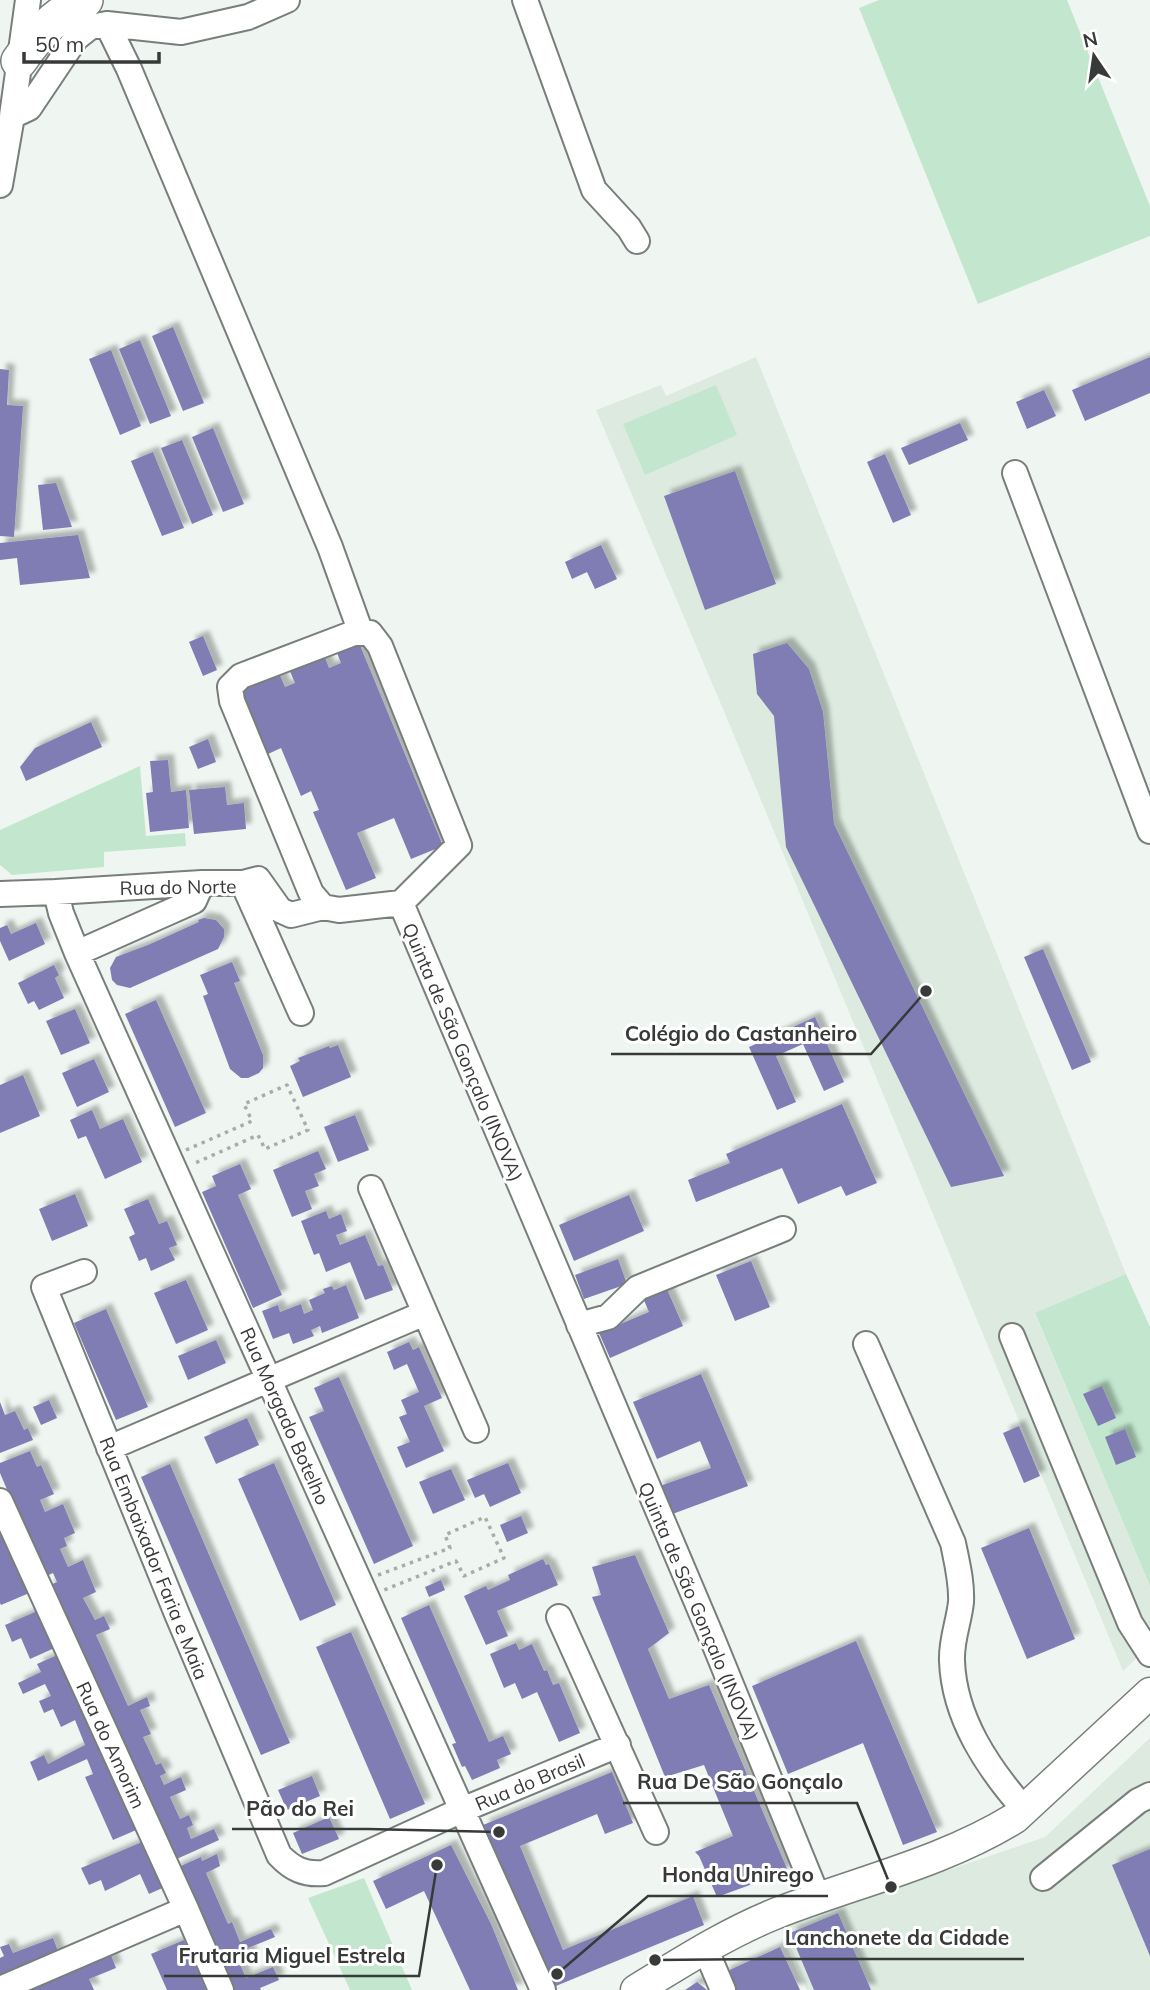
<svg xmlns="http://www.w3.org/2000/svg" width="1150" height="1990" viewBox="0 0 1150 1990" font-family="Mulish,sans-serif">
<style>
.built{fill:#dceae0}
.green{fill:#c3e7ce}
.building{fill:#7f7db4;filter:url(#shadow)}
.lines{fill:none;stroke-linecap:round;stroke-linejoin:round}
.minor-casing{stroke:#787f7a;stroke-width:28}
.major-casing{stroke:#787f7a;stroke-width:33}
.highway-casing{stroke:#787f7a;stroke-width:38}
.path{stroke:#a8ada9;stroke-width:3.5;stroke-dasharray:3.5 5;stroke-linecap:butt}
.minor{stroke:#fff;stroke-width:24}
.major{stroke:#fff;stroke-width:30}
.highway{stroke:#fff;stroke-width:35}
.labels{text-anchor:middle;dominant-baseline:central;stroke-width:6;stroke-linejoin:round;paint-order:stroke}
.street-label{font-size:19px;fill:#373a38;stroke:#fff}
.leader{fill:none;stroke:#373a38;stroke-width:2.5}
.callout-dot{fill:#373a38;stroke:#fff;stroke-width:2.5}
.callout-label{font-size:21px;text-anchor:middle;font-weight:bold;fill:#373a38;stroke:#fff;stroke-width:6;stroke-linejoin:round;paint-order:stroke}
</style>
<defs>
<filter id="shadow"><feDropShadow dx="6" dy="-6" stdDeviation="2" flood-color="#0004"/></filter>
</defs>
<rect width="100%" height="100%" fill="#eff6f1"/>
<!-- built -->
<path class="built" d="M 756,357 L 1126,1274 L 1035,1314 L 1150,1586 L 1150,1645 L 1123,1671 L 723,709 L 596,410 L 661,385 L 666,396 Z
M 1150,1738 L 1150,1990 L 807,1990 L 781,1927 L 1045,1837 Z"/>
<!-- green -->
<path class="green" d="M 879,0 L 1067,0 L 1150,206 L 1150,236 L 978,304 L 859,8 Z
M 716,385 L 737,435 L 645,475 L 623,424 Z
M 140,766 L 146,836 L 185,833 L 186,846 L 104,852 L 104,867 L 12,875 L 0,865 L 0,830 Z
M 1126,1274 L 1150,1327 L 1150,1586 L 1035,1313 Z
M 364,1878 L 412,1990 L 350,1990 L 308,1898 Z"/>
<!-- building -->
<path class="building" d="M 173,327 L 204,403 L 183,411 L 152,336 Z
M 140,340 L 171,416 L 150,424 L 119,349 Z
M 111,350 L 141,426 L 120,435 L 89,359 Z
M 1150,357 L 1150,393 L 1085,421 L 1072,390 Z
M 0,369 L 9,370 L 7,405 L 23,406 L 14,537 L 0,536 Z
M 1044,390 L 1056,416 L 1027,429 L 1016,402 Z
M 960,423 L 968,440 L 909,465 L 901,448 Z
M 213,428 L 244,504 L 223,512 L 192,437 Z
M 182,440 L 213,515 L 192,524 L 161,448 Z
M 153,452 L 184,528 L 162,536 L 131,461 Z
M 885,454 L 911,515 L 893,523 L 867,462 Z
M 735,471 L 776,584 L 705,610 L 664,496 Z
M 56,483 L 72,527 L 43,530 L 38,485 Z
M 78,535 L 90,578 L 20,585 L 17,558 L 0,560 L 0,543 Z
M 601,545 L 617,579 L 595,589 L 587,572 L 572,579 L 565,562 Z
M 203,636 L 217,670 L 203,676 L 189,642 Z
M 359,643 L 443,846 L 411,859 L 394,818 L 357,833 L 376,878 L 346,890 L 313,812 L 319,810 L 311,791 L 301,796 L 281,748 L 268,754 L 241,688 L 279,673 L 285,687 L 295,683 L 289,669 L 324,655 L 329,668 L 341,663 L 337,653 Z
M 787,643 L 809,669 L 823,712 L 834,824 L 1004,1176 L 951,1187 L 786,847 L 774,716 L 757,694 L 753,654 Z
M 91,722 L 102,747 L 26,781 L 20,767 L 35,748 Z
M 208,739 L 216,762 L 198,769 L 189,747 Z
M 168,760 L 171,792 L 186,790 L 189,828 L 150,832 L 146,793 L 153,792 L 150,761 Z
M 225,787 L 227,805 L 244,803 L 246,829 L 194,834 L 189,790 Z
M 204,918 L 216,920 L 224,929 L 224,937 L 218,949 L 130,988 L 117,985 L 112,980 L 110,968 L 116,957 L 148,945 L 199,922 L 198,920 Z
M 36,923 L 45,944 L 9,961 L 0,941 L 0,928 L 7,925 L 11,934 Z
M 1043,949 L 1091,1062 L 1072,1070 L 1024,957 Z
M 232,962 L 240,981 L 234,983 L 263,1055 L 263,1068 L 259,1073 L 248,1078 L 241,1078 L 230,1069 L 203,996 L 208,994 L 200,975 Z
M 54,965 L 59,975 L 55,978 L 64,998 L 39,1010 L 34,1001 L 28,1004 L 18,983 Z
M 156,1000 L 206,1113 L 175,1127 L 125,1014 Z
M 75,1009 L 90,1043 L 61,1055 L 46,1021 Z
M 815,1017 L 844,1082 L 824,1091 L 803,1044 L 776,1056 L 796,1102 L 777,1110 L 749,1047 Z
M 338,1045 L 351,1077 L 303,1097 L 290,1066 L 300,1061 L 298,1058 L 329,1046 L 330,1048 Z
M 94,1059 L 109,1092 L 77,1107 L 62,1073 Z
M 23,1075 L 40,1116 L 0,1133 L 0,1085 Z
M 842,1104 L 877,1183 L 846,1196 L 841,1186 L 798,1204 L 782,1168 L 696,1202 L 688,1180 L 730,1163 L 726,1154 Z
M 92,1110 L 100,1129 L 123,1119 L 142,1162 L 105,1179 L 86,1136 L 78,1139 L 70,1120 Z
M 355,1115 L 369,1150 L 338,1162 L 324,1127 Z
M 318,1151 L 326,1169 L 314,1174 L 319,1186 L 305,1191 L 312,1209 L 292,1217 L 273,1170 Z
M 240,1164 L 251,1189 L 238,1195 L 282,1295 L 253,1308 L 202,1192 L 216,1186 L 212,1176 Z
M 75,1194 L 88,1226 L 52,1241 L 39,1209 Z
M 629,1195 L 644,1231 L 574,1261 L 559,1225 Z
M 148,1199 L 159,1224 L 167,1221 L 177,1245 L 169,1248 L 175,1260 L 151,1271 L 146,1258 L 139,1261 L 129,1237 L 135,1234 L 124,1209 Z
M 326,1211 L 329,1219 L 341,1214 L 347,1231 L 336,1235 L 340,1245 L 365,1235 L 378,1266 L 383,1265 L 393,1290 L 365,1300 L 350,1262 L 326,1272 L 319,1253 L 314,1255 L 301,1221 Z
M 618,1259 L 627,1284 L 584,1299 L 575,1275 Z
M 751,1261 L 770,1307 L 735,1321 L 716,1275 Z
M 186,1280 L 208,1330 L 176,1344 L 154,1293 Z
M 346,1285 L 359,1318 L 322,1333 L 320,1326 L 311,1330 L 314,1336 L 293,1344 L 289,1333 L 273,1339 L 262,1311 L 278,1305 L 280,1312 L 301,1304 L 304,1314 L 313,1310 L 309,1300 L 325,1293 L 323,1289 L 332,1286 L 334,1290 Z
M 666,1287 L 683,1326 L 610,1358 L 599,1333 L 649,1312 L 643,1298 Z
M 106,1309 L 148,1407 L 116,1420 L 74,1323 Z
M 216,1340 L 226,1363 L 188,1380 L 178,1356 Z
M 409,1342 L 413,1350 L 419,1347 L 442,1398 L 424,1406 L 444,1451 L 406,1468 L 397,1447 L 410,1442 L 399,1417 L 407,1414 L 401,1400 L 419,1392 L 407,1364 L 394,1370 L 387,1352 Z
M 701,1374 L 748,1486 L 667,1516 L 657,1487 L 711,1468 L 700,1441 L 657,1459 L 633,1402 Z
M 339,1377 L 413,1546 L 374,1564 L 309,1417 L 324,1411 L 314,1388 Z
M 1102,1386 L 1116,1418 L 1098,1426 L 1083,1394 Z
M 49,1400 L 57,1418 L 41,1425 L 33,1407 Z
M 0,1402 L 5,1415 L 15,1411 L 24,1430 L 28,1428 L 33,1440 L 0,1453 Z
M 247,1418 L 259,1445 L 216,1464 L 204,1437 Z
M 1019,1426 L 1040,1476 L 1024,1483 L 1003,1433 Z
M 1125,1429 L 1136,1457 L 1116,1465 L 1105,1437 Z
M 30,1451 L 37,1467 L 41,1465 L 54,1494 L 40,1500 L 45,1512 L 63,1504 L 75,1533 L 64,1538 L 67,1546 L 60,1549 L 68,1567 L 83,1560 L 96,1592 L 83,1598 L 95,1620 L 104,1616 L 110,1629 L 96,1635 L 128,1706 L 147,1697 L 150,1706 L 140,1710 L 151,1734 L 143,1737 L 156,1765 L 161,1763 L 166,1773 L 160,1776 L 164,1785 L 181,1777 L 186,1790 L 170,1797 L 180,1819 L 189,1815 L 193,1825 L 187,1828 L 191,1839 L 214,1829 L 219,1840 L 170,1862 L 48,1586 L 57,1582 L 53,1573 L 44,1577 L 0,1473 L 0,1463 Z
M 274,1463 L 336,1605 L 300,1621 L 238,1479 Z
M 508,1463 L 521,1493 L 490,1507 L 484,1494 L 475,1498 L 467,1480 Z
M 170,1464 L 290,1743 L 261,1755 L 141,1477 Z
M 451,1469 L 465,1500 L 433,1514 L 419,1482 Z
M 0,1510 L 34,1591 L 1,1605 L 0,1603 Z
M 521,1516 L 528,1533 L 507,1542 L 500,1525 Z
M 1029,1528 L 1075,1639 L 1027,1659 L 981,1548 Z
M 635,1555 L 669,1633 L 648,1649 L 669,1699 L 709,1685 L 788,1871 L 717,1897 L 699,1856 L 695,1852 L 733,1836 L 704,1765 L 665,1777 L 592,1597 L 601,1595 L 592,1567 Z
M 543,1559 L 546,1565 L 549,1564 L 558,1585 L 497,1611 L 508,1636 L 486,1645 L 464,1596 L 486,1586 L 488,1590 L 510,1580 L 508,1575 Z
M 441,1580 L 445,1590 L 429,1597 L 425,1587 Z
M 429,1605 L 489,1742 L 503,1736 L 511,1754 L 497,1760 L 500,1768 L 472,1780 L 465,1766 L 462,1767 L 452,1744 L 456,1743 L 401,1618 Z
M 42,1609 L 59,1646 L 30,1659 L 21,1638 L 12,1642 L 5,1625 Z
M 351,1632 L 425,1804 L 390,1819 L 316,1647 Z
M 856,1641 L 937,1832 L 903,1845 L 863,1743 L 788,1774 L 752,1686 Z
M 516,1643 L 519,1650 L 532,1644 L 544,1671 L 547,1670 L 553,1685 L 559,1683 L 580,1733 L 559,1742 L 537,1692 L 522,1699 L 515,1683 L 504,1688 L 490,1654 Z
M 62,1653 L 143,1827 L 113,1840 L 85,1777 L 93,1774 L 87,1759 L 38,1781 L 30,1762 L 44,1755 L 48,1764 L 85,1745 L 75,1720 L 61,1727 L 53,1709 L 44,1713 L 39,1701 L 51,1696 L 45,1684 L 23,1694 L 18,1683 L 41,1672 L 37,1664 Z
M 612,1772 L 633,1823 L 605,1834 L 597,1814 L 520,1846 L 563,1950 L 693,1896 L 704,1925 L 551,1988 L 483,1825 Z
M 312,1776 L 320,1796 L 287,1810 L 278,1790 Z
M 329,1817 L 339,1839 L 302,1854 L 293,1833 Z
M 149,1839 L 169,1885 L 149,1894 L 140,1874 L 105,1891 L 101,1880 L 89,1885 L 81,1868 Z
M 451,1845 L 491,1924 L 518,1990 L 470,1990 L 424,1891 L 386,1909 L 373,1881 Z
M 1150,1849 L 1150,1956 L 1112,1865 Z
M 217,1854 L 220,1866 L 206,1873 L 228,1924 L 232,1922 L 240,1942 L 271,1929 L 275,1937 L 248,1948 L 252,1957 L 239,1962 L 246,1978 L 273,1967 L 279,1980 L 260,1988 L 261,1990 L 226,1990 L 174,1869 L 201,1857 L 202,1861 Z
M 838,1913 L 871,1990 L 814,1990 L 790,1933 Z
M 53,1938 L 61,1959 L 0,1984 L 0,1958 L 4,1956 L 0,1947 L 9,1944 L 13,1953 Z
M 184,1940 L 197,1969 L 206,1990 L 167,1990 L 151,1954 Z
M 780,1947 L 800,1990 L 731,1990 L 723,1973 Z
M 109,1950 L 116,1968 L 89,1979 L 94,1990 L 12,1990 Z
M 697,1982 L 707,1990 L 685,1990 Z"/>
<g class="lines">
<!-- minor casing -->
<g class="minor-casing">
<path id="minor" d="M 525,0 L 594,190 L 629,228 L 637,241
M 107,24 L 129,69 L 330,547 L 361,633
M 12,116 L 29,108 L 76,38 L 90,27 L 107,24 L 181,32 L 248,17 L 287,0
M 0,185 L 12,116 L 28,0
M 1015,473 L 1150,831
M 243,883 L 258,879 L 280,910 L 291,915 L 323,907 L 339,910 L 401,903 L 712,1638 L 818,1898
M 56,892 L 202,883 L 243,883 L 301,1013
M 0,894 L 56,892 L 61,913 L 77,953 L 543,1990
M 323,907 L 311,893 L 232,701 L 230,687 L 241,676 L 354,633 L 370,633 L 380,646 L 459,845 L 401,903
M 77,953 L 194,901 L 202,883
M 84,1272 L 44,1287 L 177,1614 L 279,1855 C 292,1869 305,1875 324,1873 L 462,1810 L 618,1745
M 425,1313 L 476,1430
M 579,1325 L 608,1317 L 638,1288 L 783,1229
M 1012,1336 L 1130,1623 L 1150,1654
M 866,1344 L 953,1543 C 957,1563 962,1582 961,1602 C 959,1622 951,1640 952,1661 C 954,1718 988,1768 1024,1809
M 109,1448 L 425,1313 L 371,1188
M 0,1501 L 186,1909 L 221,1990
M 559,1617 L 656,1832
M 1043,1878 L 1138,1801 L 1150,1795
M 705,1948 L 723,1990
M 0,1989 L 186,1909"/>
</g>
<!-- major casing -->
<g class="major-casing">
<path id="major" d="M 636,1990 C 682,1962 727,1933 777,1913 C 856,1882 942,1863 1015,1818 L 1150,1693"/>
</g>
<!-- highway casing -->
<g class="highway-casing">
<path id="highway" d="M 19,61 C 39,33 53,16 85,0"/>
</g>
<!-- path -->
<path class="path" d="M 186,1150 L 252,1121 L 244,1104 L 287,1085 L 308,1130 L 265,1149 L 258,1135 L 193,1164
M 378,1575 L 450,1548 L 445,1535 L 485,1517 L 504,1558 L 464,1576 L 456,1561 L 384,1590"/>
<!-- minor -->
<use href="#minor" class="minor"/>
<!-- major -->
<use href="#major" class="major"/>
<!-- highway -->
<use href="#highway" class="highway"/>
</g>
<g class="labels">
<!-- street labels -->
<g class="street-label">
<text transform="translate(178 887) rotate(-1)">Rua do Norte</text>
<text transform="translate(463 1052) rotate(67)">Quinta de São Gonçalo (INOVA)</text>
<text transform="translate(285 1416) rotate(66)">Rua Morgado Botelho</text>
<text transform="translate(154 1558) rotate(68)">Rua Embaixador Faria e Maia</text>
<text transform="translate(699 1611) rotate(67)">Quinta de São Gonçalo (INOVA)</text>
<text transform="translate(111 1745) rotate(65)">Rua do Amorim</text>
<text transform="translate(530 1782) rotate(-23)">Rua do Brasil</text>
</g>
</g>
<!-- callouts -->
<path class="leader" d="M926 991L871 1054H611M891 1887L857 1803H623M499 1832L368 1829H232M557 1974L648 1896H828M655 1960L771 1959H1024M437 1865L419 1976H164"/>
<g class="callout-dot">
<circle cx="926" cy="991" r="7"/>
<circle cx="891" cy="1887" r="7"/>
<circle cx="499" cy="1832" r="7"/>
<circle cx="557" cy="1974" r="7"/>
<circle cx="655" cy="1960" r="7"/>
<circle cx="437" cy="1865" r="7"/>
</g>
<g class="callout-label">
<text x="741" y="1041">Colégio do Castanheiro</text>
<text x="740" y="1789">Rua De São Gonçalo</text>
<text x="300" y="1816">Pão do Rei</text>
<text x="738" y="1882">Honda Unirego</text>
<text x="897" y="1945">Lanchonete da Cidade</text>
<text x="292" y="1963">Frutaria Miguel Estrela</text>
</g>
<!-- north arrow -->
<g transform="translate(1094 56) rotate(347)" stroke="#ffffff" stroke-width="5" paint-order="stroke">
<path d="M0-5L12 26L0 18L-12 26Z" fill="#373a38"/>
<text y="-10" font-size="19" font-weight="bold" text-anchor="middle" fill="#373a38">N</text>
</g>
<!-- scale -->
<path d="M24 52v10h135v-10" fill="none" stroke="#373a38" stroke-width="3.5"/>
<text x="35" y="52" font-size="21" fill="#373a38" stroke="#ffffff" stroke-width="5" paint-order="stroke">50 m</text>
</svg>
